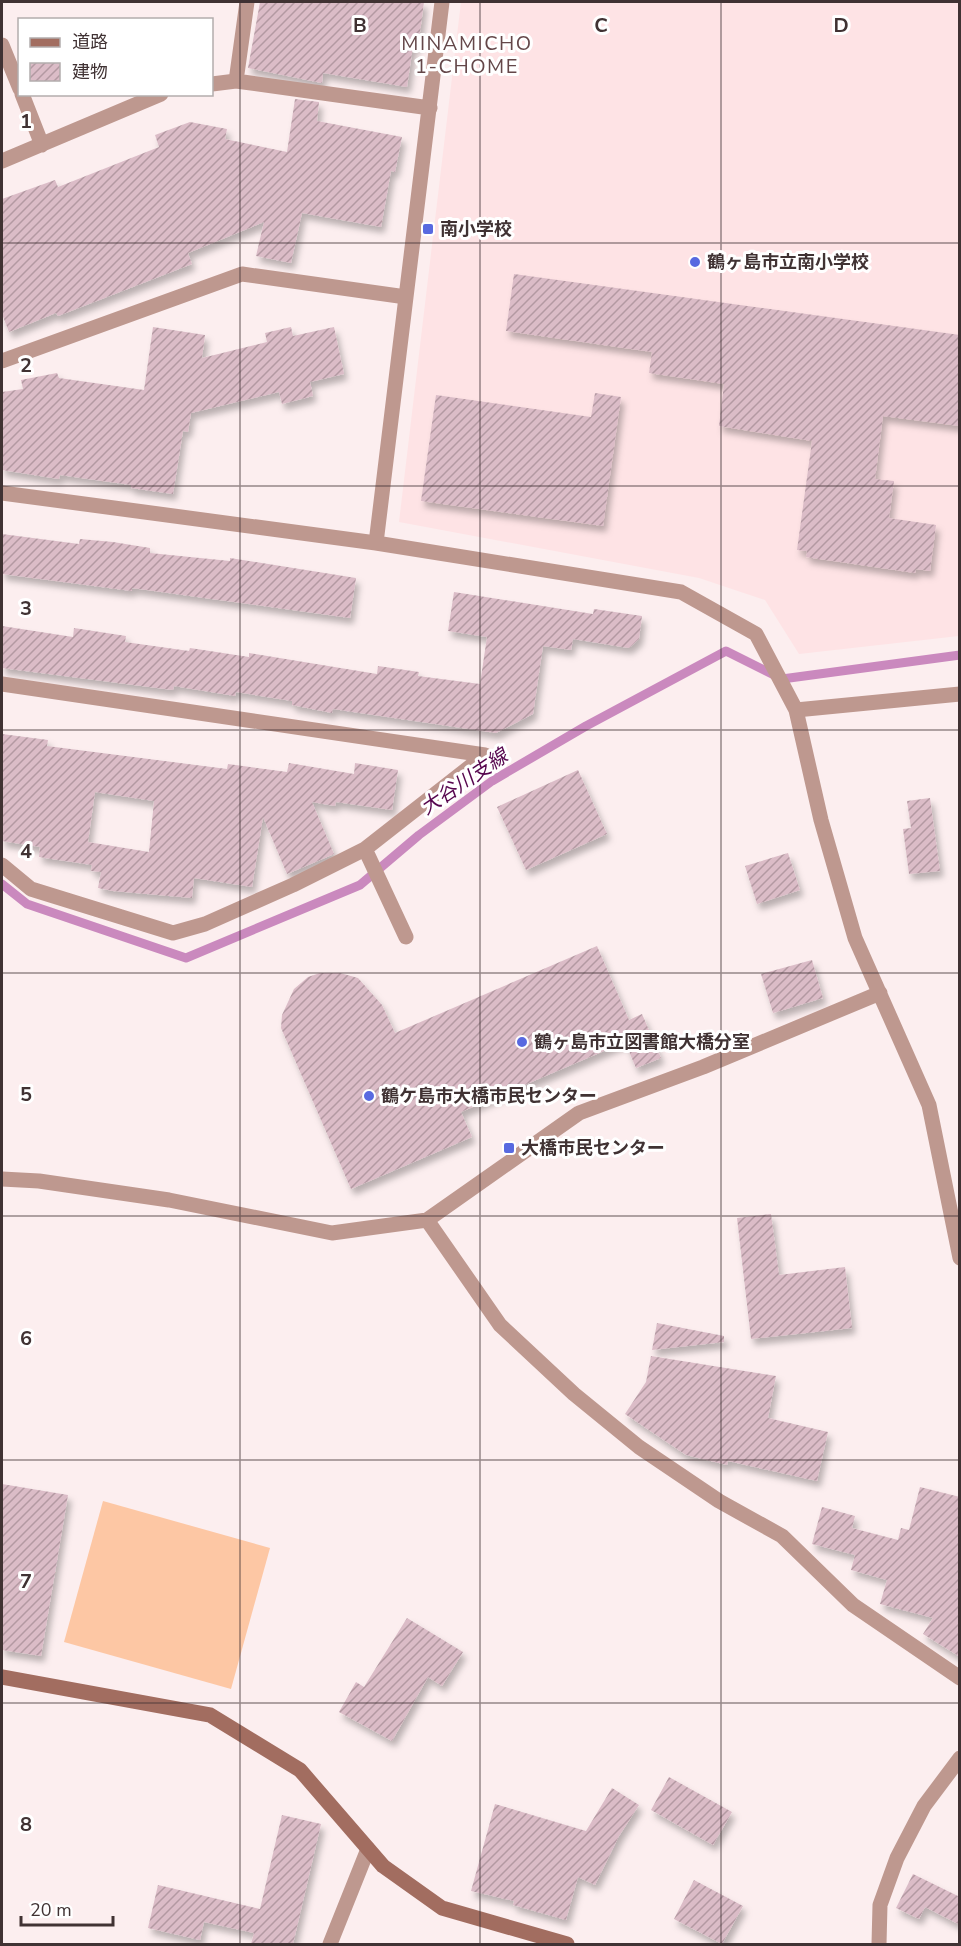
<svg xmlns="http://www.w3.org/2000/svg" width="961" height="1946" viewBox="0 0 961 1946" font-family="'Nunito Sans','Noto Sans JP',sans-serif">
<style>
.built{fill:#fee3e5}
.grass{fill:#fdc7a4}
.lines{fill:none;stroke-linecap:round;stroke-linejoin:round}
.stream{stroke:#ca89be;stroke-width:9}
.building{fill:url(#building-hatch);fill-rule:evenodd;filter:url(#shadow)}
.street{stroke:#be988f;stroke-width:15}
.secondary{stroke:#a26d60;stroke-width:15}
.grid{fill:none;stroke:#403233;stroke-width:1.5;stroke-opacity:0.55}
.poi-dot{fill:#5869e0;stroke:#fff;stroke-width:2}
.labels{text-anchor:middle;dominant-baseline:central;stroke-width:6;stroke-linejoin:round;paint-order:stroke}
.poi-label{font-size:18px;font-weight:bold;fill:#403233;stroke:#fff;text-anchor:start}
.neighbourhood-label{font-size:20px;letter-spacing:1.5px;fill:#644749;stroke:#fff}
.water-label{font-size:20px;font-style:italic;fill:#56064e;stroke:#fff}
.grid-label{font-size:20px;text-anchor:middle;font-weight:bold;fill:#403233;stroke:#fff;stroke-width:6;stroke-linejoin:round;paint-order:stroke}
</style>
<defs>
<pattern id="building-hatch" width="6" height="6" patternUnits="userSpaceOnUse" patternTransform="scale(1.5)"><rect width="6" height="6" fill="#dbbcc7"/><path d="M-1 1l2-2M0 6l6-6M5 7l2-2" fill="none" stroke="#b399a2"/></pattern>
<filter id="shadow"><feDropShadow dx="3.5" dy="6" stdDeviation="3" flood-color="#0004"/></filter>
</defs>
<rect width="100%" height="100%" fill="#fceeef"/>
<!-- built -->
<path class="built" d="M 461,2 L 959,2 L 959,636 L 799,654 L 765,600 L 699,578 L 399,522 Z"/>
<!-- grass -->
<path class="grass" d="M 103,1501 L 270,1548 L 231,1689 L 64,1642 Z"/>
<g class="lines">
<!-- stream -->
<path class="stream" d="M 2,884 L 27,904 L 186,958 L 360,885 L 419,835 L 492,781 L 586,726 L 726,651 L 782,679 L 960,655"/>
</g>
<!-- building -->
<path class="building" d="M 260,2 L 424,2 L 418,47 L 413,46 L 407,87 L 323,73 L 322,83 L 248,68 Z
M 295,99 L 319,102 L 317,121 L 402,137 L 395,172 L 391,171 L 381,227 L 302,213 L 291,263 L 256,256 L 264,222 L 188,253 L 192,264 L 58,316 L 56,313 L 9,332 L 2,314 L 2,199 L 55,180 L 58,187 L 159,147 L 155,135 L 190,122 L 227,129 L 225,139 L 287,152 Z
M 514,274 L 960,335 L 960,426 L 883,416 L 875,479 L 894,481 L 889,518 L 936,525 L 930,571 L 916,569 L 915,573 L 806,557 L 807,551 L 797,550 L 812,441 L 719,426 L 724,384 L 649,373 L 652,352 L 506,331 Z
M 153,327 L 205,335 L 202,358 L 267,342 L 265,333 L 291,327 L 293,336 L 334,327 L 344,374 L 310,382 L 313,396 L 282,404 L 279,392 L 191,413 L 188,432 L 183,431 L 173,494 L 131,488 L 131,485 L 60,475 L 59,479 L 2,470 L 2,392 L 23,389 L 21,380 L 57,373 L 59,378 L 144,390 Z
M 595,393 L 621,397 L 603,526 L 421,501 L 436,395 L 591,417 Z
M 2,534 L 79,544 L 80,539 L 113,542 L 150,548 L 150,553 L 230,561 L 230,558 L 356,578 L 350,618 L 132,588 L 132,591 L 2,574 Z
M 454,592 L 593,614 L 594,609 L 642,616 L 639,639 L 629,648 L 573,639 L 571,650 L 543,646 L 533,714 L 496,733 L 333,709 L 332,713 L 292,705 L 292,701 L 236,692 L 235,696 L 174,686 L 173,690 L 2,668 L 2,626 L 73,637 L 74,628 L 126,636 L 125,642 L 189,651 L 190,648 L 249,657 L 249,653 L 377,674 L 378,666 L 419,672 L 418,676 L 480,684 L 487,637 L 448,631 Z
M 2,734 L 48,740 L 47,746 L 227,769 L 228,764 L 287,772 L 289,763 L 354,774 L 355,763 L 398,770 L 392,810 L 336,802 L 335,806 L 312,802 L 334,854 L 327,857 L 287,874 L 263,817 L 252,887 L 194,878 L 192,898 L 113,891 L 98,888 L 101,872 L 91,871 L 92,865 L 39,857 L 40,847 L 2,841 ZM 95,792 L 154,801 L 149,852 L 88,842 Z
M 578,770 L 607,834 L 526,870 L 497,807 Z
M 930,798 L 940,871 L 909,874 L 903,829 L 911,828 L 907,801 Z
M 788,853 L 800,890 L 757,904 L 745,866 Z
M 597,946 L 629,1020 L 642,1014 L 661,1058 L 636,1068 L 625,1042 L 461,1112 L 472,1137 L 351,1189 L 281,1028 L 282,1015 L 294,989 L 308,977 L 320,973 L 340,973 L 358,978 L 382,1005 L 395,1033 Z
M 812,960 L 823,998 L 773,1013 L 761,974 Z
M 771,1214 L 779,1275 L 845,1267 L 852,1328 L 751,1339 L 737,1218 Z
M 657,1323 L 724,1336 L 724,1342 L 652,1350 Z
M 651,1356 L 776,1376 L 768,1418 L 828,1432 L 817,1481 L 728,1461 L 727,1465 L 686,1455 L 625,1414 L 646,1382 Z
M 2,1484 L 68,1495 L 41,1656 L 2,1650 Z
M 920,1487 L 960,1497 L 960,1657 L 923,1634 L 933,1618 L 880,1604 L 887,1580 L 851,1570 L 855,1555 L 812,1544 L 822,1507 L 855,1516 L 852,1528 L 898,1540 L 901,1528 L 909,1530 Z
M 407,1618 L 463,1652 L 442,1686 L 428,1677 L 392,1741 L 339,1712 L 356,1682 L 364,1687 Z
M 669,1777 L 732,1812 L 713,1845 L 651,1810 Z
M 612,1788 L 639,1805 L 619,1836 L 595,1885 L 578,1877 L 566,1920 L 513,1905 L 514,1901 L 471,1891 L 495,1804 L 586,1831 Z
M 282,1815 L 321,1824 L 293,1944 L 251,1944 L 254,1933 L 204,1922 L 200,1940 L 148,1928 L 158,1885 L 260,1909 Z
M 913,1874 L 960,1897 L 960,1925 L 925,1907 L 919,1919 L 896,1908 Z
M 694,1880 L 743,1906 L 722,1944 L 674,1919 Z"/>
<g class="lines">
<!-- street -->
<path class="street" d="M 2,45 L 20,89
M 236,81 L 247,2
M 212,84 L 236,81 L 430,108
M 22,94 L 42,145
M 2,161 L 161,94
M 2,361 L 242,274 L 406,297
M 2,493 L 376,543 L 681,592 L 756,634 L 796,710 L 821,820 L 855,938 L 929,1105 L 960,1258
M 376,543 L 442,2
M 2,684 L 485,755
M 796,710 L 960,694
M 365,849 L 406,937
M 2,865 L 31,889 L 173,933 L 205,924 L 293,885 L 365,849 L 485,755
M 2,1179 L 39,1181 L 169,1200 L 332,1233 L 427,1220 L 579,1113 L 703,1067 L 880,993
M 427,1220 L 500,1325 L 574,1394 L 639,1447 L 719,1501 L 782,1536 L 853,1605 L 960,1678
M 330,1944 L 368,1849
M 879,1944 L 880,1905 L 897,1858 L 924,1806 L 960,1758"/>
<!-- secondary -->
<path class="secondary" d="M 2,1677 L 210,1715 L 300,1770 L 383,1866 L 442,1908 L 567,1944"/>
</g>
<!-- grid -->
<path class="grid" d="M 240,2 L 240,1944M 480,2 L 480,1944M 721,2 L 721,1944M 2,243 L 960,243M 2,486 L 960,486M 2,730 L 960,730M 2,973 L 960,973M 2,1216 L 960,1216M 2,1460 L 960,1460M 2,1703 L 960,1703"/>
<!-- markers -->
<g class="poi-dot">
<rect x="422" y="223" width="12" height="12" rx="3"/>
<circle cx="695" cy="262" r="6"/>
<circle cx="522" cy="1042" r="6"/>
<circle cx="369" cy="1096" r="6"/>
<rect x="503" y="1142" width="12" height="12" rx="3"/>
</g>
<g class="labels">
<!-- poi labels -->
<g class="poi-label">
<text x="440" y="229">南小学校</text>
<text x="707" y="262">鶴ヶ島市立南小学校</text>
<text x="534" y="1042">鶴ヶ島市立図書館大橋分室</text>
<text x="381" y="1096">鶴ケ島市大橋市民センター</text>
<text x="521" y="1148">大橋市民センター</text>
</g>
<!-- neighbourhood labels -->
<g class="neighbourhood-label">
<text x="467" y="43">MINAMICHO<tspan x="467" dy="23">1-CHOME</tspan></text>
</g>
<!-- water labels -->
<g class="water-label">
<text transform="translate(464 782) rotate(-34)">大谷川支線</text>
</g>
</g>
<g class="grid-label">
<text x="360" y="32">B</text>
<text x="601" y="32">C</text>
<text x="841" y="32">D</text>
<text x="26" y="128">1</text>
<text x="26" y="372">2</text>
<text x="26" y="615">3</text>
<text x="26" y="858">4</text>
<text x="26" y="1101">5</text>
<text x="26" y="1345">6</text>
<text x="26" y="1588">7</text>
<text x="26" y="1831">8</text>
</g>
<!-- border -->
<rect width="961" height="1946" fill="none" stroke="#403233" stroke-width="6"/>
<!-- legend -->
<rect x="18" y="18" width="195" height="78" fill="#ffffff" stroke="#b3adad" stroke-width="1.5"/>
<rect x="30" y="38" width="30" height="9" fill="#a26d60" stroke="#b3adad" stroke-width="1.5"/>
<text x="72" y="48" font-size="18" fill="#403233">道路</text>
<rect x="30" y="63" width="30" height="18" fill="url(#building-hatch)" stroke="#b3adad" stroke-width="1.5"/>
<text x="72" y="78" font-size="18" fill="#403233">建物</text>
<!-- scale -->
<path d="M21 1916v9h92v-9" fill="none" stroke="#403233" stroke-width="3"/>
<text x="30" y="1916" font-size="18" fill="#403233" stroke="#ffffff" stroke-width="4.5" paint-order="stroke">20 m</text>
</svg>
